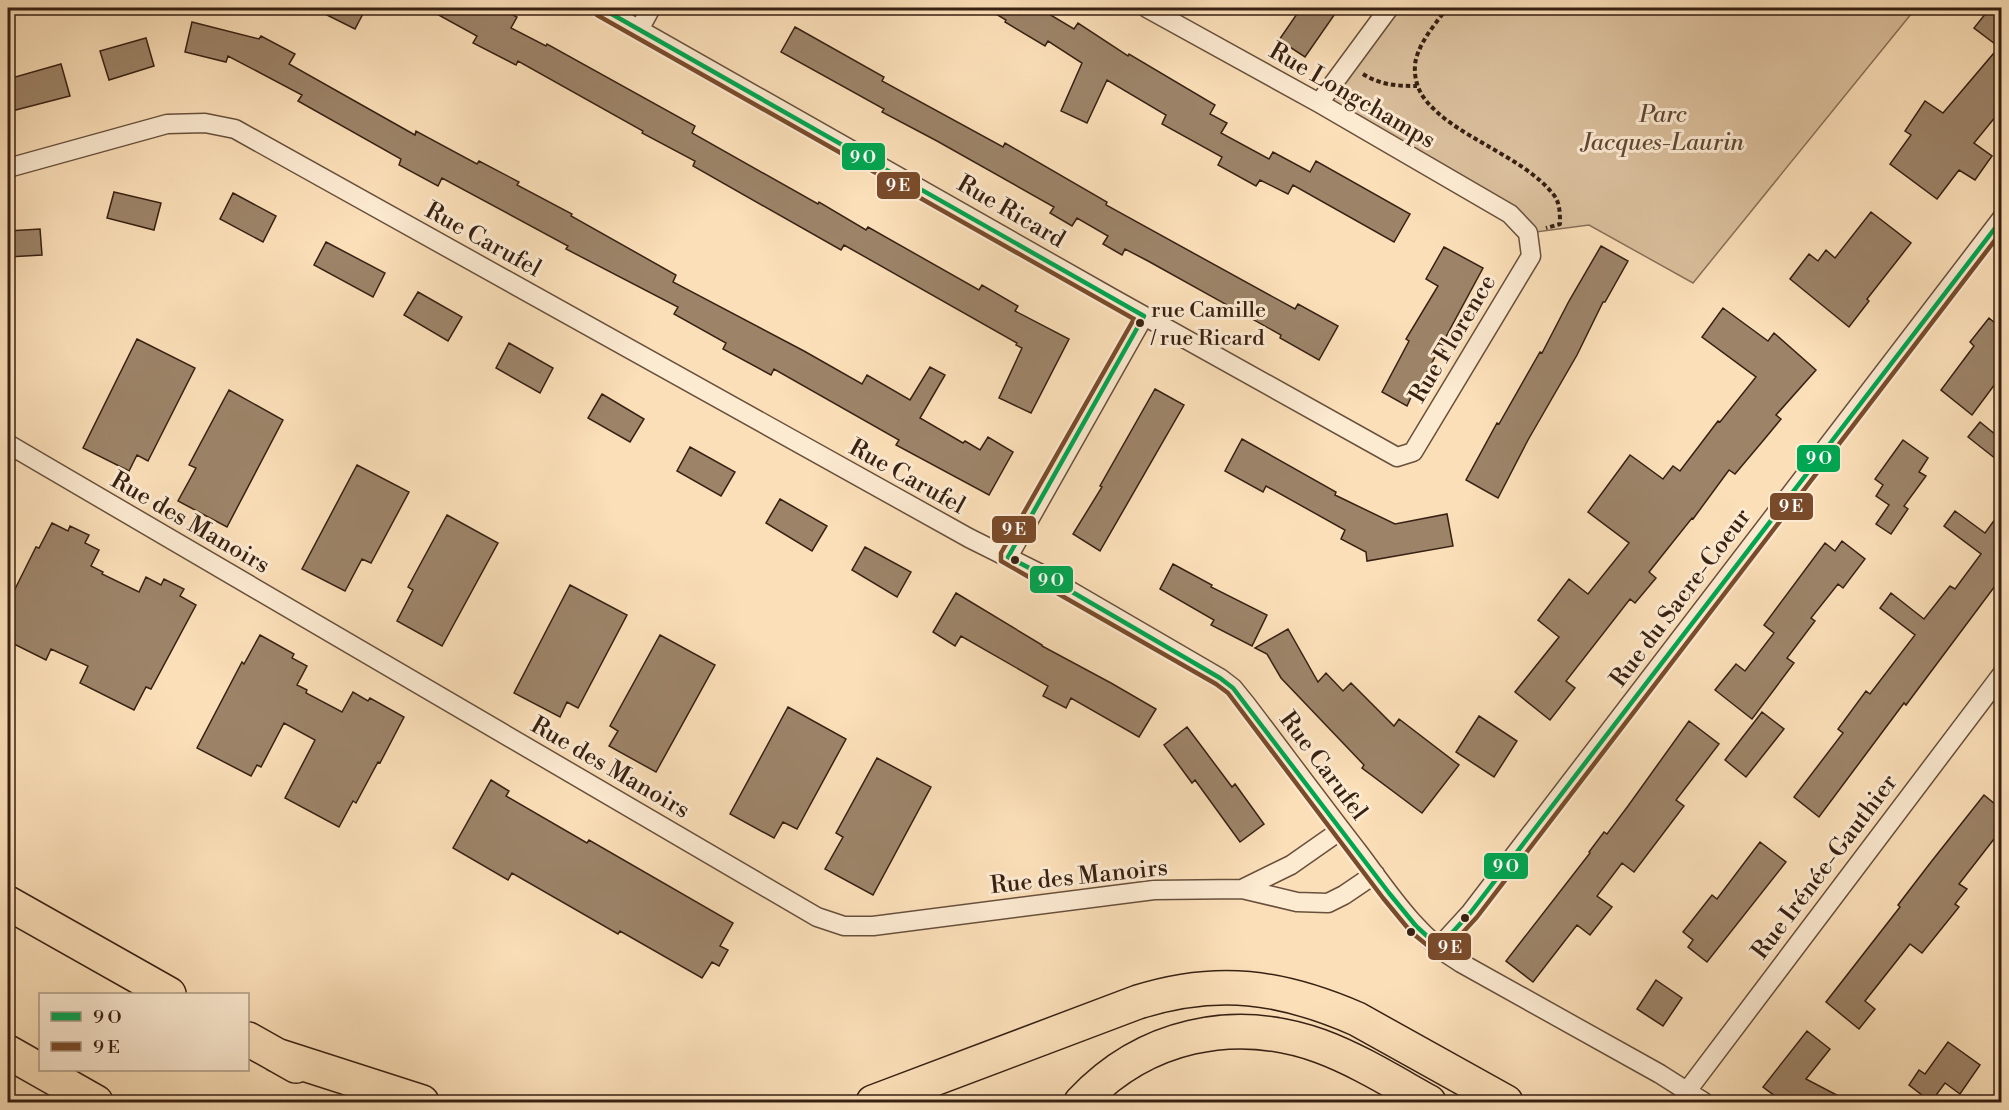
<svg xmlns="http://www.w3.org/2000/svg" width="2009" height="1110" viewBox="0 0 2009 1110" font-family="'Libre Bodoni',serif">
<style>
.green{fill:#dabf9c;stroke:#887058;stroke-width:1.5}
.building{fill:#9d8469;stroke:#372113;stroke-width:1.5}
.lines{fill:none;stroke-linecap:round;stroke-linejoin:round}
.minor-casing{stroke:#68503c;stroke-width:21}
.motorway-casing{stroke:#372113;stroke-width:36}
.path{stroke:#372113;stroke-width:4;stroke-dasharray:4.5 3;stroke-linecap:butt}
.minor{stroke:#fcead1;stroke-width:18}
.motorway{stroke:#fbdfb8;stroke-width:33}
.bus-1-casing{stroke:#fcead1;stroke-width:9}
.bus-2-casing{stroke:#fcead1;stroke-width:9}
.bus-1{stroke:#00a651;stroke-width:4.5}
.bus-2{stroke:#7a4b2a;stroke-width:4.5}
.bus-dot{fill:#372113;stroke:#fcead1;stroke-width:2}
.labels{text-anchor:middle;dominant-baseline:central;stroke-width:6;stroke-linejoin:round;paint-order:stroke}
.bus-label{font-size:22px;fill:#372113;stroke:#fcead1;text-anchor:start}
.street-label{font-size:24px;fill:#372113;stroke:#fcead1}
.park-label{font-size:24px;font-style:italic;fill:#604835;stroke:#fcead1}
.line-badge{stroke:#fcead1;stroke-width:2}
.badge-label{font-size:16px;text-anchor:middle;font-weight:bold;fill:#fff}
</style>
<rect width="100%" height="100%" fill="#fbdfb8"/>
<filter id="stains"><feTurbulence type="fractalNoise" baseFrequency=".00333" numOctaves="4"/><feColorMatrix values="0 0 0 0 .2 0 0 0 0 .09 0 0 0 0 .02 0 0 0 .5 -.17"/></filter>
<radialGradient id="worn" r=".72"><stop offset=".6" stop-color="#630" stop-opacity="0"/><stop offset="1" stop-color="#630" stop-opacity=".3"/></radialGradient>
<!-- green -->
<path class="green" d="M 1390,8 L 1916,8 L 1693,283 L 1589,225 L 1528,233 L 1319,103 Z"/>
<!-- building -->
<path class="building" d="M 313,8 L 366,8 L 355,29 Z
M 426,8 L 499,8 L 517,17 L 511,28 L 546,46 L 547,44 L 695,126 L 692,133 L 818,204 L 819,202 L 866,230 L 868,227 L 979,290 L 982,285 L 1018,306 L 1015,311 L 1069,339 L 1031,413 L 999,398 L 1022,348 L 1016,345 L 1017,343 L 844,245 L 841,250 L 693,166 L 695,161 L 642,133 L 643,131 L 518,61 L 516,65 L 473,43 L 477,36 Z
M 986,8 L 1039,8 L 1074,29 L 1078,23 L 1128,56 L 1129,54 L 1215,105 L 1210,114 L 1227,123 L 1221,133 L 1269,159 L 1273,152 L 1310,172 L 1316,161 L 1410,214 L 1394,242 L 1293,185 L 1288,194 L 1260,180 L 1256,186 L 1218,165 L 1222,157 L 1162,124 L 1166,115 L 1107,80 L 1087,123 L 1061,111 L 1082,63 L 1048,41 L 1045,46 L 1005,22 L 1006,20 Z
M 1301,8 L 1339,8 L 1305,57 L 1279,40 Z
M 1990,8 L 2001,8 L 2001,110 L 1974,143 L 1992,156 L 1975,180 L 1959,170 L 1937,199 L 1890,164 L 1911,135 L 1905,131 L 1925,101 L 1943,113 L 1999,47 L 1974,28 Z
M 192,22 L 259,39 L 261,36 L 295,54 L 289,64 L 415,135 L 416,131 L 477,164 L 479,161 L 519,182 L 517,185 L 572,214 L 571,216 L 676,275 L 673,282 L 804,351 L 862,384 L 867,375 L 910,400 L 930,367 L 945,375 L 920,418 L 963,443 L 965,441 L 980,450 L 988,437 L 1013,452 L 989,495 L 896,445 L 899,440 L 774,369 L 771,375 L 723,349 L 726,343 L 674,314 L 678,307 L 566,249 L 568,246 L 442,178 L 438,186 L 399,165 L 401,159 L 298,101 L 302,95 L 228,56 L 226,62 L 185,52 Z
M 795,27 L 884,77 L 882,81 L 1003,147 L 1005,143 L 1107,202 L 1106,205 L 1295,309 L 1298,304 L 1338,326 L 1319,360 L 1280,338 L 1281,335 L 1148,261 L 1125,249 L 1122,255 L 1103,244 L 1108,236 L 1077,218 L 1072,226 L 1050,213 L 1054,207 L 937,141 L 882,112 L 884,109 L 781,52 Z
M 146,38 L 154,66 L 109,80 L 100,51 Z
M 61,64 L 70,96 L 8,112 L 8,79 Z
M 114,192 L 161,203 L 154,230 L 107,218 Z
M 233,193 L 276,216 L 263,242 L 220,219 Z
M 1871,212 L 1911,243 L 1867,299 L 1869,301 L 1849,327 L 1790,279 L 1809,254 L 1818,261 L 1826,250 L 1835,258 Z
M 40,229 L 42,255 L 8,257 L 8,231 Z
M 326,242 L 385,273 L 373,297 L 314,265 Z
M 1601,246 L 1628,261 L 1605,302 L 1603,302 L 1577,355 L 1528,440 L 1498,498 L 1466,480 L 1497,423 L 1499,424 L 1540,352 L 1542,353 L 1569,301 Z
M 1444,247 L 1483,268 L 1415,394 L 1413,393 L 1407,406 L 1382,392 L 1409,341 L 1406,339 L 1438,286 L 1426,279 Z
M 418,292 L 462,317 L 448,341 L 404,315 Z
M 1723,308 L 1768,341 L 1774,333 L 1816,370 L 1776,415 L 1781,419 L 1762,442 L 1735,474 L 1729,470 L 1693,519 L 1692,518 L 1649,572 L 1656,578 L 1635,603 L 1630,599 L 1566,681 L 1575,688 L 1550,720 L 1515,692 L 1559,637 L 1538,620 L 1569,579 L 1588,594 L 1629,543 L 1588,512 L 1630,455 L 1663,479 L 1673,466 L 1680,471 L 1718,421 L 1720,422 L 1756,377 L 1702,337 Z
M 1989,318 L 2001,328 L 2001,376 L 1972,415 L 1941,390 L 1974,346 L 1970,342 Z
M 137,339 L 195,368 L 148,461 L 137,455 L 129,471 L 83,448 Z
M 509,343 L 553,368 L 540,393 L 496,368 Z
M 1155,389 L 1184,405 L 1100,551 L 1073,534 L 1102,487 L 1100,486 Z
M 229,390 L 283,420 L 227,527 L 178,501 L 196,468 L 189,465 Z
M 602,394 L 644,419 L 630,442 L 588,418 Z
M 1980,422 L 2001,439 L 2001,463 L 1968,437 Z
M 1242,439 L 1336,492 L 1335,495 L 1395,524 L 1447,514 L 1453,546 L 1367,561 L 1366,552 L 1341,539 L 1345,530 L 1266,486 L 1263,492 L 1225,471 Z
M 1903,440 L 1928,458 L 1919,472 L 1926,476 L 1904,506 L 1908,509 L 1891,534 L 1876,524 L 1889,505 L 1876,496 L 1883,485 L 1875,479 Z
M 690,447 L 735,472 L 721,496 L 677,471 Z
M 357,465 L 409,492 L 371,563 L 362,559 L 345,591 L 302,569 Z
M 780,499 L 827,526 L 812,551 L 766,523 Z
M 1955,511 L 1985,533 L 2001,511 L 2001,578 L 1906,705 L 1904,703 L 1819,817 L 1794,797 L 1843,733 L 1838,729 L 1866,691 L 1870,694 L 1915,635 L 1880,608 L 1891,593 L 1924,619 L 1950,586 L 1955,589 L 1981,554 L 1944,526 Z
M 447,515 L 498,543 L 442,646 L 397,621 L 413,590 L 408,587 Z
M 52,523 L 68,531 L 70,526 L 89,535 L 85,543 L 99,550 L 91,566 L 103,572 L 102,574 L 139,592 L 146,577 L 161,585 L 164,579 L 184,589 L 180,596 L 196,605 L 151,689 L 146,687 L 134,710 L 80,683 L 88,666 L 51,649 L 46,660 L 8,641 L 8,585 L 15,589 L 36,547 L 39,548 Z
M 1842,541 L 1865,559 L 1843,588 L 1838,584 L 1811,618 L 1815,621 L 1787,658 L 1794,663 L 1752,719 L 1715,690 L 1736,664 L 1745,671 L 1774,633 L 1764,625 L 1825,543 L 1835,551 Z
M 865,547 L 911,572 L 897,597 L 852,570 Z
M 1173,564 L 1212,585 L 1211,587 L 1267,615 L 1252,646 L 1211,625 L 1214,620 L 1160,589 Z
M 570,585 L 627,615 L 578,708 L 567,702 L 560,717 L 514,693 Z
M 956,593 L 1042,645 L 1042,646 L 1111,683 L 1156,709 L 1139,737 L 1071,698 L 1066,708 L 1043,696 L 1048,686 L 961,636 L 955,646 L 933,632 Z
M 1288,629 L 1318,682 L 1326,673 L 1343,691 L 1351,683 L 1394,726 L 1399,719 L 1459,765 L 1422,813 L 1362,768 L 1364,765 L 1281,678 L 1267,654 L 1255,648 Z
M 260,635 L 294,654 L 292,658 L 307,666 L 297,685 L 307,690 L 306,693 L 342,712 L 353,692 L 368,701 L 370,698 L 404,717 L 380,763 L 378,762 L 356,803 L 353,801 L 339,827 L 285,798 L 315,740 L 284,723 L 261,767 L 257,765 L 251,776 L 197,748 L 242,662 L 244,664 Z
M 660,635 L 715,665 L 656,772 L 609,746 L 618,731 L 610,726 Z
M 788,707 L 846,739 L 797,829 L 783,822 L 774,838 L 730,814 Z
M 1762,712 L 1784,729 L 1746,777 L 1725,760 Z
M 1479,716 L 1517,741 L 1494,777 L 1456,752 Z
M 1689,721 L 1719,744 L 1676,800 L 1684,806 L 1634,872 L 1622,863 L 1597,896 L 1612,907 L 1590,935 L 1577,925 L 1533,982 L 1506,961 L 1590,853 L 1589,852 L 1604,832 L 1607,834 L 1628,806 Z
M 1187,727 L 1232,787 L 1235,784 L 1264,824 L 1240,842 L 1195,780 L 1192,783 L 1164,745 Z
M 877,758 L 931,787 L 873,895 L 825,869 L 843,837 L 836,833 Z
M 491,780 L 509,791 L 506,796 L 587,843 L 589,840 L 733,923 L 720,946 L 728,950 L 719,966 L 712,962 L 702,978 L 620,931 L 618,934 L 512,873 L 508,880 L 453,848 Z
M 1984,795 L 2001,809 L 2001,830 L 1959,884 L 1967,889 L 1955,904 L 1959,907 L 1922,953 L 1910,944 L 1865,1001 L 1875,1009 L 1859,1029 L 1826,1002 L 1900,907 L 1898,905 L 1931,862 Z
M 1760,842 L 1786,862 L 1707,962 L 1688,947 L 1693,940 L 1683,932 L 1712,895 L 1717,899 Z
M 1656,980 L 1682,998 L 1663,1026 L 1637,1009 Z
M 1807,1031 L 1830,1049 L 1806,1079 L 1850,1102 L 1783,1102 L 1763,1087 Z
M 1948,1042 L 1980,1065 L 1960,1094 L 1945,1083 L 1931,1102 L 1909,1085 L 1919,1070 L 1925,1074 Z"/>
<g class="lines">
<!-- minor casing -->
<g class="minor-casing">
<path id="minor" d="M 601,8 L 1112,298 L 1397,457 L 1413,452 L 1531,256 L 1528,233 L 1510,214 L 1319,103 L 1147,8
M 640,28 L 651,8
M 1319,103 L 1389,8
M 8,168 L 167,124 L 205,123 L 235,129 L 969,538 L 1043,575 L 1220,678 L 1233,688 L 1246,704 C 1284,754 1321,804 1359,853 C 1389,893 1417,937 1461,963 L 1660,1074 L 1704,1102
M 8,444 L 817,917 L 844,926 L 873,926 L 1154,890 L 1242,889 L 1297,902 L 1328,903 L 1344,895 L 1375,874
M 1008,557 L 1144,316
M 1242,889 L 1291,865 L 1341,830
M 1439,947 L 1471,912 L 2002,218
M 1687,1091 L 2002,674"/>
</g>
<!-- motorway casing -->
<g class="motorway-casing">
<path id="motorway" d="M 8,903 L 169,994
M 248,1039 L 296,1066
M 8,1052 L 96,1102
M 276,1055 L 422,1102
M 873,1102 L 1138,1002 C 1218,977 1281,986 1357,1019 L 1506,1102
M 1081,1102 C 1144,1035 1233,1015 1320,1046 C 1358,1060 1393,1082 1429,1102"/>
</g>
<!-- path -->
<path class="path" d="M 1447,8 C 1436,23 1421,40 1416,59 C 1413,72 1416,87 1424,98 C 1453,137 1522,155 1553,194 C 1560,202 1560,213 1560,224 L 1546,228
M 1363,74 C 1380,85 1397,86 1417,86"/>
<!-- minor -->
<use href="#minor" class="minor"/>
<!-- motorway -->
<use href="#motorway" class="motorway"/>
<!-- bus-1 casing -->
<g class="bus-1-casing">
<path id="bus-1" d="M 601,8 L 1144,316 L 1008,557 L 1043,575 L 1220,678 L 1233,688 L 1389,893 L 1416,926 L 1439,947 L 1471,912 L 2002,219"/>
</g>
<!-- bus-2 casing -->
<g class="bus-2-casing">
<path id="bus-2" d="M 597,15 L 1134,319 L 1001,553 L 1001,561 L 1216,684 L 1228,693 L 1383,898 L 1411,932 L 1438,954 L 1444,953 L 1477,917 L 2002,231"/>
</g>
<!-- bus-1 -->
<use href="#bus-1" class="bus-1"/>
<!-- bus-2 -->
<use href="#bus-2" class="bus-2"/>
</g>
<!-- markers -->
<g class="bus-dot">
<circle cx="1140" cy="323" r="5"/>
<circle cx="1015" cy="560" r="5"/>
<circle cx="1465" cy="918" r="5"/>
<circle cx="1411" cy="932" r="5"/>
</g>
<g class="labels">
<!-- bus labels -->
<g class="bus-label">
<text x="1151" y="310">rue Camille<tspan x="1151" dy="28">/ rue Ricard</tspan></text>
</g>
<!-- street labels -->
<g class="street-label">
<text transform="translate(1352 96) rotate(30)">Rue Longchamps</text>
<text transform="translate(1011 212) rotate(30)">Rue Ricard</text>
<text transform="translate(483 240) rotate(29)">Rue Carufel</text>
<text transform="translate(1453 339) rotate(-59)">Rue Florence</text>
<text transform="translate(907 477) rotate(29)">Rue Carufel</text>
<text transform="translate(190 523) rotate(30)">Rue des Manoirs</text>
<text transform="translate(1681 598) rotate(-53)">Rue du Sacre-Coeur</text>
<text transform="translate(1323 766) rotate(53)">Rue Carufel</text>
<text transform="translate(610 768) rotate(30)">Rue des Manoirs</text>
<text transform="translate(1825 867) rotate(-53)">Rue Irénée-Gauthier</text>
<text transform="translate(1079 877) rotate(-6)">Rue des Manoirs</text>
</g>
<!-- park labels -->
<g class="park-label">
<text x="1663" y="115">Parc<tspan x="1663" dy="28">Jacques-Laurin</tspan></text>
</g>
</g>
<g class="line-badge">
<rect x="841" y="142" width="45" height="29" rx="6" fill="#00a651"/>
<rect x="876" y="171" width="45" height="29" rx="6" fill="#7a4b2a"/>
<rect x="1796" y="444" width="45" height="29" rx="6" fill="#00a651"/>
<rect x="1769" y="492" width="45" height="29" rx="6" fill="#7a4b2a"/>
<rect x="991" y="515" width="46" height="29" rx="6" fill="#7a4b2a"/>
<rect x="1029" y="565" width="45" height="29" rx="6" fill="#00a651"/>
<rect x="1483" y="852" width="46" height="28" rx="6" fill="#00a651"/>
<rect x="1427" y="932" width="45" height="29" rx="6" fill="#7a4b2a"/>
</g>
<g class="badge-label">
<text x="863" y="163">9 O</text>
<text x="898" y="191">9 E</text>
<text x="1819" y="464">9 O</text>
<text x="1791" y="512">9 E</text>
<text x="1014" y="535">9 E</text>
<text x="1051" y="586">9 O</text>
<text x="1506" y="872">9 O</text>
<text x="1450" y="953">9 E</text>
</g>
<!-- margin -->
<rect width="2009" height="1110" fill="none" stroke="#fbdfb8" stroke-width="30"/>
<rect x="9" y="9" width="1991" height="1092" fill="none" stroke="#372113" stroke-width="3"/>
<rect x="15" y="15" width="1979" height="1080" fill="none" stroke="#372113" stroke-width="1.5"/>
<!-- legend -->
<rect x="39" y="993" width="210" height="78" fill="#fcead1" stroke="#ad9a85" stroke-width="1.5"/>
<rect x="51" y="1012" width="30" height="9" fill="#00a651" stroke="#ad9a85" stroke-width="1.5"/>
<text x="93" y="1023" font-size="18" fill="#372113">9 O</text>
<rect x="51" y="1042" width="30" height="9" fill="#7a4b2a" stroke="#ad9a85" stroke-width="1.5"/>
<text x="93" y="1053" font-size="18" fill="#372113">9 E</text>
<rect width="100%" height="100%" filter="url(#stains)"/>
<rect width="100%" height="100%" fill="url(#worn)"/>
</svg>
